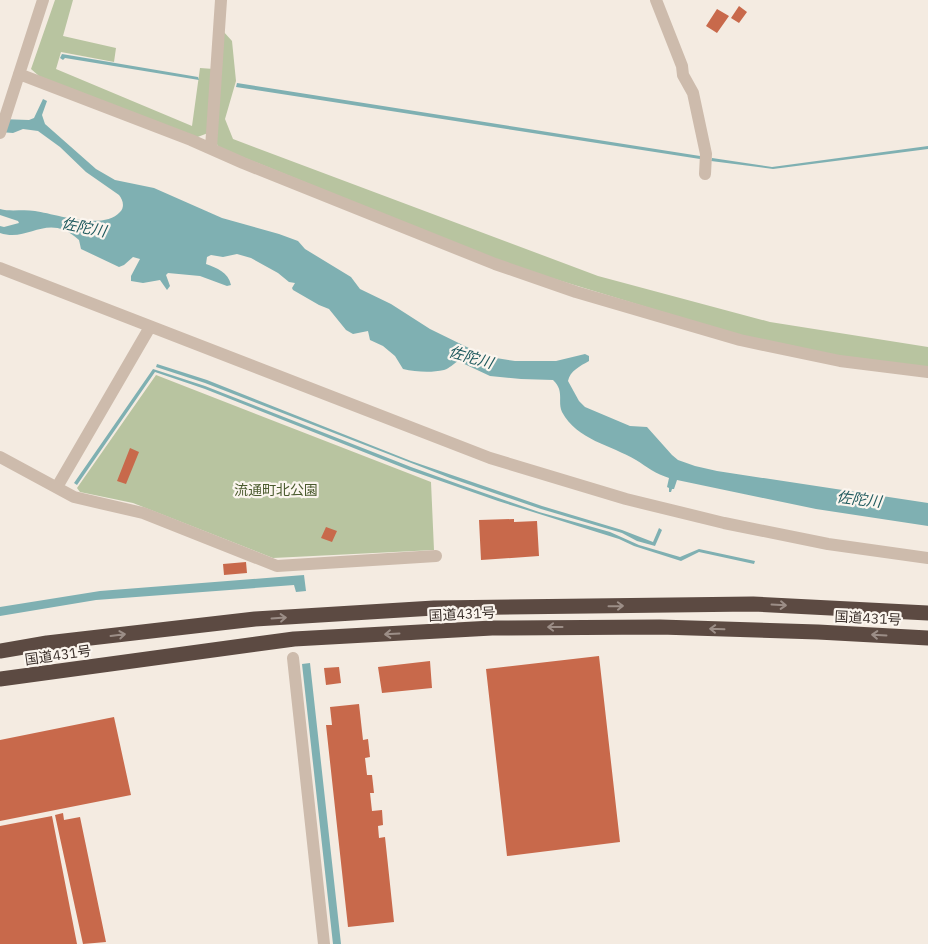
<svg xmlns="http://www.w3.org/2000/svg" width="928" height="944" viewBox="0 0 928 944" font-family="'IBM Plex Sans','Noto Sans JP',sans-serif">
<style>
.green{fill:#b8c4a0}
.water{fill:#7fb0b2}
.building{fill:#c8694b}
.lines{fill:none;stroke-linecap:round;stroke-linejoin:round}
.minor{stroke:#cdbbac;stroke-width:12}
.highway{stroke:#5c4a42;stroke-width:15}
.oneway{stroke:#9c8e87}
.labels{text-anchor:middle;dominant-baseline:central;stroke-width:4.5;stroke-linejoin:round;paint-order:stroke}
.park-label{font-size:14px;fill:#4a5a2e;stroke:#fbf5ee}
.street-label{font-size:14px;fill:#3b302b;stroke:#fbf5ee}
.water-label{font-size:15px;font-style:italic;fill:#1f5a5e;stroke:#fbf5ee}
</style>
<rect width="100%" height="100%" fill="#f4ebe1"/>
<!-- green -->
<path class="green" d="M 55,0 L 73,0 L 63,36 L 116,48 L 114,62 L 61,52 L 56,69 L 192,126 L 200,68 L 214,69 L 208,133 L 195,138 L 39,76 L 31,69 Z
M 223,31 L 232,41 L 236,81 L 225,119 L 233,139 L 598,276 L 770,322 L 928,347 L 928,369 L 831,355 L 741,336 L 509,265 L 218,147 L 216,141 Z
M 156,375 L 431,482 L 434,550 L 273,558 L 133,503 L 80,492 L 77,488 Z"/>
<!-- water -->
<path class="water" d="M 62,54 L 198,77 L 199,80 L 65,58 L 63,60 L 60,58 Z
M 237,83 L 700,156 L 700,159 L 236,87 Z
M 43,99 L 47,101 L 42,115 L 45,124 L 96,169 L 115,180 L 154,188 L 222,218 L 279,234 L 298,241 L 305,249 L 351,277 L 360,289 L 391,304 L 430,329 L 477,352 L 496,358 L 515,361 L 556,361 L 585,354 L 589,356 L 589,361 C 580,366 570,371 568,381 L 579,401 L 585,407 L 630,426 L 647,427 L 672,455 L 678,460 L 695,466 L 717,471 L 928,503 L 928,526 L 816,509 L 677,480 L 674,489 L 672,489 L 671,492 L 669,492 L 669,488 L 667,487 L 669,478 C 656,474 647,467 636,460 C 611,445 577,440 562,412 C 557,401 565,391 553,380 L 521,379 L 490,376 L 458,361 C 453,364 450,368 444,370 C 431,373 416,372 403,369 L 395,356 L 383,346 L 370,340 L 368,331 L 353,334 L 346,330 L 329,309 L 319,305 L 293,290 L 292,288 L 295,283 L 289,282 L 278,273 L 251,258 L 237,254 L 223,257 L 211,255 L 207,257 L 206,264 C 217,268 228,272 231,285 L 227,286 L 200,276 L 168,273 L 166,275 L 170,286 L 167,290 L 160,280 L 143,283 L 131,281 L 131,276 L 140,259 L 133,257 L 124,265 L 119,267 L 81,249 L 79,240 C 47,211 30,243 0,233 L 0,226 L 4,227 L 19,223 L 18,221 L 0,215 L 0,209 C 11,212 23,209 35,211 C 56,214 103,231 120,212 C 125,207 123,200 119,195 L 86,172 L 60,147 L 38,131 L 23,129 L 13,133 L 0,132 L 0,119 L 29,120 L 34,118 Z
M 928,146 L 928,149 L 773,169 L 711,161 L 712,158 L 772,167 Z
M 157,364 L 207,380 L 411,461 L 542,506 L 622,530 L 653,542 L 659,528 L 662,530 L 655,546 L 637,541 L 622,533 L 541,509 L 450,478 L 205,383 L 156,367 Z
M 153,369 L 205,386 L 411,467 L 461,485 L 539,512 L 610,532 L 639,545 L 680,557 L 699,549 L 755,561 L 754,564 L 699,552 L 681,561 L 634,546 L 619,539 L 498,501 L 409,470 L 205,389 L 155,372 L 77,485 L 74,483 Z
M 304,575 L 306,591 L 296,592 L 294,585 L 96,600 L 0,616 L 0,607 L 100,591 Z
M 310,663 L 341,944 L 333,944 L 302,664 Z"/>
<!-- building -->
<path class="building" d="M 739,6 L 747,12 L 739,23 L 731,18 Z
M 717,9 L 729,16 L 717,33 L 706,26 Z
M 130,448 L 139,452 L 126,484 L 117,481 Z
M 514,519 L 514,522 L 537,521 L 539,556 L 481,560 L 479,520 Z
M 326,527 L 337,531 L 332,542 L 321,538 Z
M 246,562 L 247,573 L 224,575 L 223,564 Z
M 599,656 L 620,842 L 507,856 L 486,669 Z
M 430,661 L 432,688 L 382,693 L 378,667 Z
M 339,667 L 341,683 L 326,685 L 324,668 Z
M 359,704 L 363,740 L 368,739 L 370,757 L 365,758 L 367,775 L 372,775 L 374,793 L 370,793 L 372,811 L 382,810 L 383,825 L 378,826 L 379,838 L 385,837 L 394,922 L 348,927 L 326,725 L 332,725 L 330,707 Z
M 114,717 L 131,795 L 0,821 L 0,740 Z
M 63,813 L 64,820 L 80,817 L 106,942 L 83,944 L 55,815 Z
M 52,816 L 77,944 L 0,944 L 0,826 Z"/>
<g class="lines">
<!-- minor -->
<path class="minor" d="M 656,0 L 682,66 L 683,75 L 693,93 L 706,154 L 705,174
M 19,74 L 191,140 L 243,163 L 495,264 L 576,292 L 740,340 L 840,361 L 928,372
M 0,133 L 43,0
M 211,148 L 221,0
M 0,268 L 490,458 L 626,499 L 724,523 L 828,544 L 928,558
M 0,457 L 74,497 L 143,513 L 277,566 L 436,556
M 57,487 L 150,327
M 293,658 L 324,944"/>
<!-- highway -->
<path class="highway" d="M 0,651 L 47,643 L 255,619 L 434,608 L 753,604 L 928,613
M 0,679 L 294,639 L 492,628 L 660,627 L 818,632 L 928,638"/>
</g>
<!-- one-way arrows -->
<defs><path id="oneway-shaft" d="M-6 0H5M1.5-3L5.5 0L1.5 3" fill="none" stroke-width="1.6" stroke-linecap="round" stroke-linejoin="round" transform="scale(1.25)"/></defs>
<g class="oneway">
<use href="#oneway-shaft" transform="translate(779 605) rotate(3)"/>
<use href="#oneway-shaft" transform="translate(616 606) rotate(-1)"/>
<use href="#oneway-shaft" transform="translate(279 618) rotate(-4)"/>
<use href="#oneway-shaft" transform="translate(555 627) rotate(180)"/>
<use href="#oneway-shaft" transform="translate(717 629) rotate(-178)"/>
<use href="#oneway-shaft" transform="translate(392 634) rotate(177)"/>
<use href="#oneway-shaft" transform="translate(118 635) rotate(-7)"/>
<use href="#oneway-shaft" transform="translate(879 635) rotate(-177)"/>
</g>
<g class="labels">
<!-- park labels -->
<g class="park-label">
<text x="276" y="490">流通町北公園</text>
</g>
<!-- street labels -->
<g class="street-label">
<text transform="translate(462 614) rotate(-3)">国道431号</text>
<text transform="translate(868 618) rotate(3)">国道431号</text>
<text transform="translate(58 655) rotate(-8)">国道431号</text>
</g>
<!-- water labels -->
<g class="water-label">
<text transform="translate(84 227) rotate(11)">佐陀川</text>
<text transform="translate(471 357) rotate(16)">佐陀川</text>
<text transform="translate(859 499) rotate(7)">佐陀川</text>
</g>
</g>
</svg>
